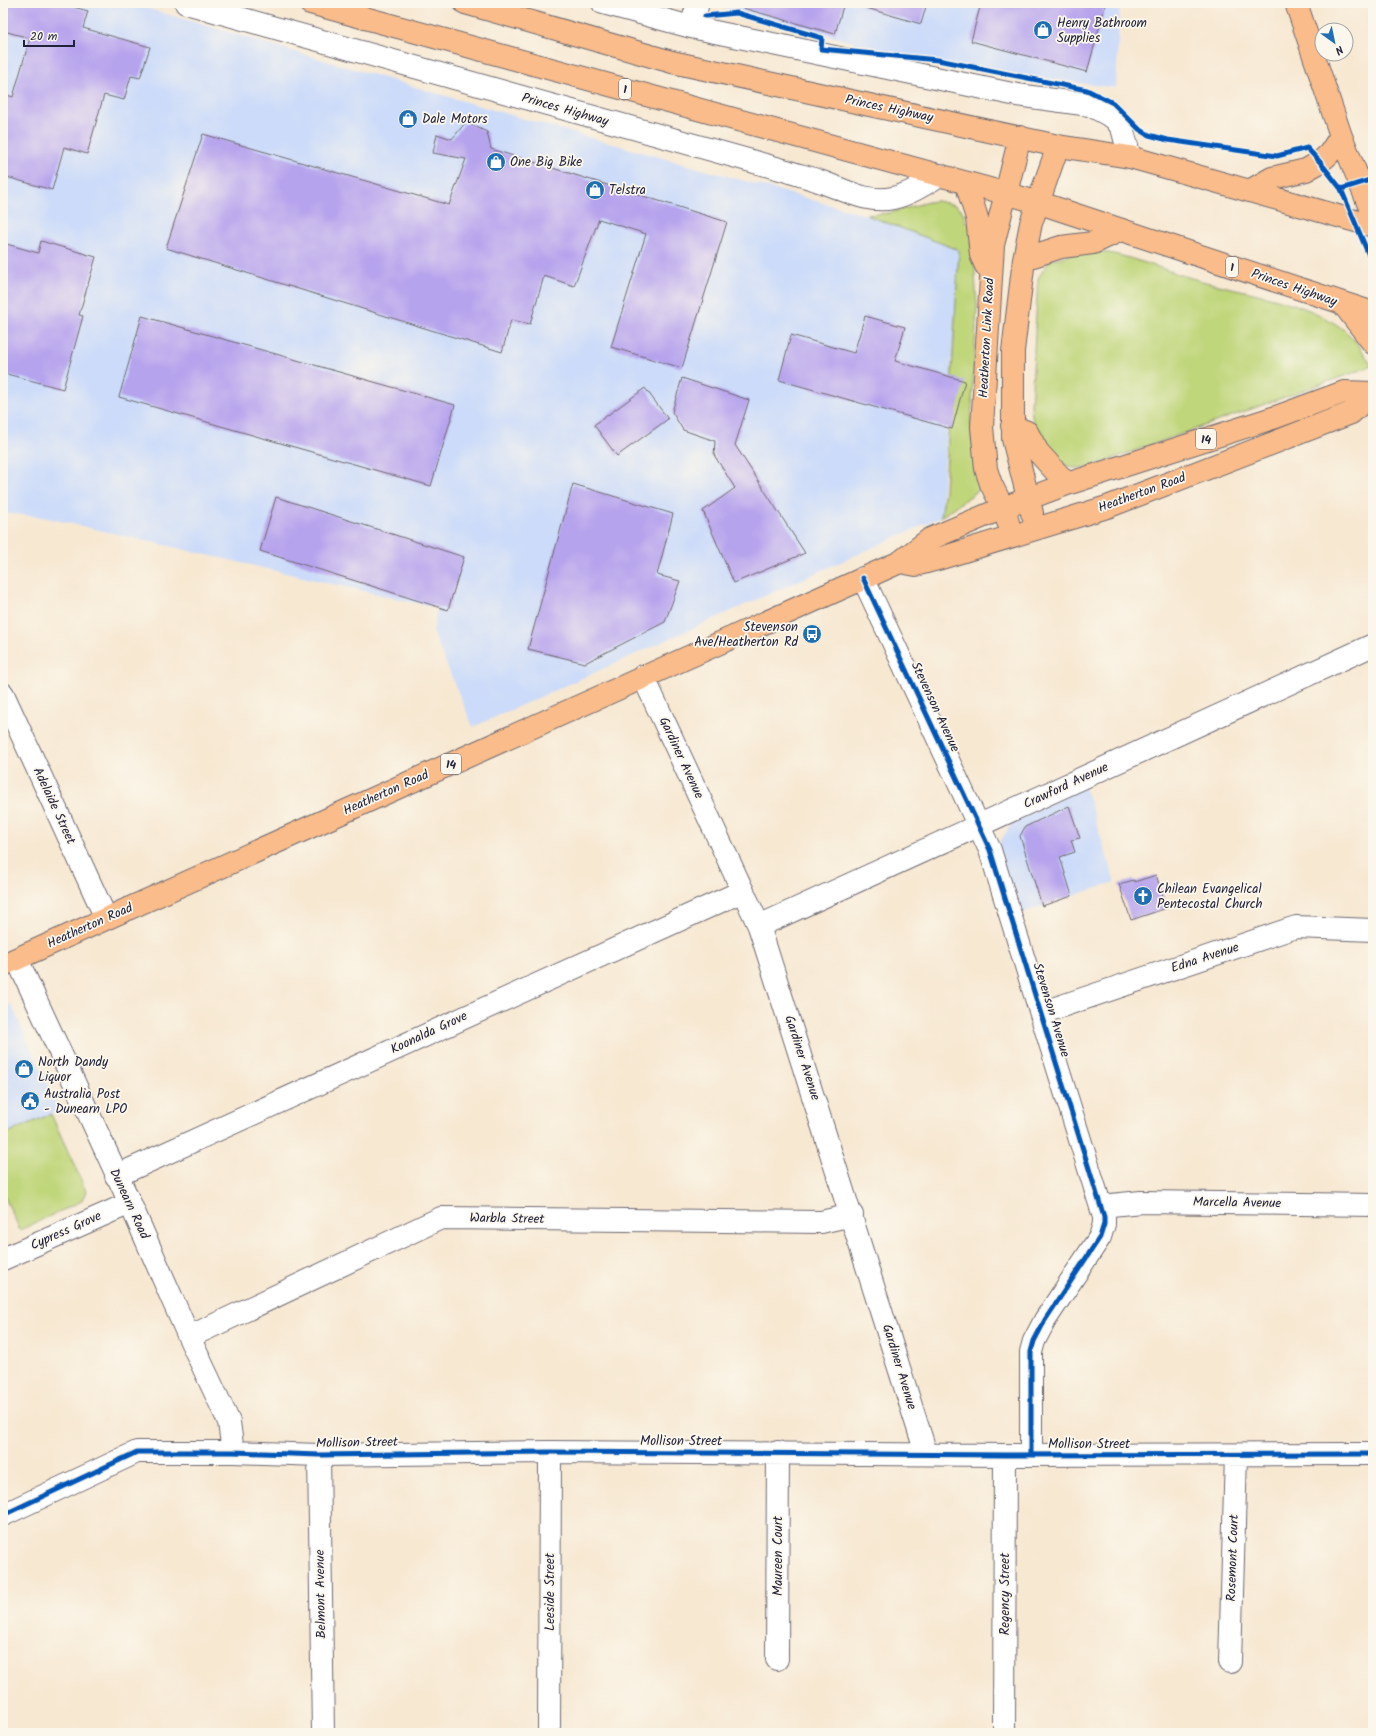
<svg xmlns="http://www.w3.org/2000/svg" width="1376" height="1736" viewBox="0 0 1376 1736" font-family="Kalam,sans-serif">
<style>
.built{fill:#ccdbf9}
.green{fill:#c0d67a;stroke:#717c5a}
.building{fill:#b6a3ed}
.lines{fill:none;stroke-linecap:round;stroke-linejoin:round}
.minor-casing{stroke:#6d6770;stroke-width:24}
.major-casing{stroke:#6d6770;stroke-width:24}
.highway-casing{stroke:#6d6770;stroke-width:24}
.minor{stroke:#fff;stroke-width:22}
.major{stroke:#f9bc8a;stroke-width:22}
.highway{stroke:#f9bc8a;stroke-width:22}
.cycleway-casing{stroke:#fbf7ec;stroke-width:8}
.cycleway{stroke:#0057b8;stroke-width:5}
.labels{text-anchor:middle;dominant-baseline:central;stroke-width:3.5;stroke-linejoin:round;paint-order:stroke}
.shield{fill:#fbf7ec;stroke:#636270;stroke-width:1}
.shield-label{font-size:12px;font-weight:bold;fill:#22223b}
.poi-label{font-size:13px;fill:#22223b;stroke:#fbf7ec;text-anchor:start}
.street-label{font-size:13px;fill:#22223b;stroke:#fbf7ec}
</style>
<rect width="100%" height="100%" fill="#fbf7ec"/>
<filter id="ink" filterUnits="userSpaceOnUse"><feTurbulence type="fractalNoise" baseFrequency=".025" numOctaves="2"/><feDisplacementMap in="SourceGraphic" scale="8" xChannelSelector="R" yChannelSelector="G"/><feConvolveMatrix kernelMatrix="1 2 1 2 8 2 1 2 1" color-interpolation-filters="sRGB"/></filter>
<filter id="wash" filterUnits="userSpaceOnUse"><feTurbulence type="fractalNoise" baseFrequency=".012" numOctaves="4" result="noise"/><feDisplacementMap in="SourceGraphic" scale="16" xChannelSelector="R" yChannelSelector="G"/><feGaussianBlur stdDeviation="0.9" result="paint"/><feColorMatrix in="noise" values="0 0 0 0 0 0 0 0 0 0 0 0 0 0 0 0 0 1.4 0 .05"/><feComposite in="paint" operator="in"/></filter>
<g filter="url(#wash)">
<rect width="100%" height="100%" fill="#f7e8d2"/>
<!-- built -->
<path class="built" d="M 3,3 L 129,3 L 535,122 L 866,215 L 959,250 L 941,517 L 473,727 L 433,633 L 437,608 L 43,517 L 3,513 Z
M 703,3 L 1120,3 L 1116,88 L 932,63 Z
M 1085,787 L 1115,882 L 1018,914 L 997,847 L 1012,822 Z
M 11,1004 L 59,1110 L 3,1135 L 3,1008 Z"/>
<!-- green -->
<path class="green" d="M 937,201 C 951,204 965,205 965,222 L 972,222 L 977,307 L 971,423 L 973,447 L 980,474 L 979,490 L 941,517 L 945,490 L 959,250 L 866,215 L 889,213 L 928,202 Z
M 1090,250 C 1128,254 1162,270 1198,280 C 1246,293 1304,299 1344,330 C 1356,340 1364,353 1372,366 L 1089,467 L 1074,468 L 1056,461 L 1033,425 L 1031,406 L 1038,278 L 1050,260 Z
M 51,1114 L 86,1191 L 82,1201 L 20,1230 L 3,1193 L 3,1135 Z"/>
<g id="blocks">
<!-- building -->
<path class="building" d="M 3,3 L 59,3 L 88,11 L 83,28 L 150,47 L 140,78 L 131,76 L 124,100 L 104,95 L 87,154 L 64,147 L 52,190 L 3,176 L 3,110 L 7,95 L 13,97 L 30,38 L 3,31 Z
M 740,3 L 844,3 L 835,34 L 739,7 Z
M 864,3 L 927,3 L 921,24 L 863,7 Z
M 981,3 L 1106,3 L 1087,72 L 971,41 Z
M 466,122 L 487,132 L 491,149 L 727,222 L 682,368 L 611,347 L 646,234 L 599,219 L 574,286 L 544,276 L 530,324 L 511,320 L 502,352 L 166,248 L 203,134 L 449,205 L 466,159 L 433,153 L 437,134 L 452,139 Z
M 41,241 L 96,257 L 79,315 L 83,316 L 63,389 L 3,373 L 3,243 L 38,253 Z
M 142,316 L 455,405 L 431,486 L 119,397 Z
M 865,316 L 905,327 L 895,361 L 965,381 L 952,429 L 779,380 L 791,335 L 854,353 Z
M 682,378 L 749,400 L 735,445 L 805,553 L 734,583 L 703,511 L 735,488 L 714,455 L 715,441 L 683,430 L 672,412 Z
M 645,388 L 668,419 L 617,456 L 594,425 Z
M 573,484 L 673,514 L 657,575 L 680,581 L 665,622 L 585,663 L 528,649 Z
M 276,497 L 464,557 L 448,610 L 260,551 Z
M 1069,806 L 1080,838 L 1071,840 L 1075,852 L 1060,857 L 1072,896 L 1042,906 L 1020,836 L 1025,827 Z
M 1156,875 L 1167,908 L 1131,920 L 1119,884 L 1134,880 L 1134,882 Z"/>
</g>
</g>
<g filter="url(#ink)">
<use href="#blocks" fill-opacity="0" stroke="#6d6770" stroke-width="1"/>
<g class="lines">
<!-- minor casing -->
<g class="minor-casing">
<path id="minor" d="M 186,3 L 787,171 C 798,175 809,177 819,181 C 843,189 867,204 893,198 C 910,194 925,184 940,175
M 603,3 L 691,27 L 1017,95 L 1090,105 L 1114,118 L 1122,128 L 1130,157
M 691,27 L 698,3
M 863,578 L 990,850 L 1104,1217 L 1104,1224 L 1100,1237 L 1045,1320 L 1034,1341 L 1031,1352 L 1031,1455
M 643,676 L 759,926 L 926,1453
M 3,694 L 106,918
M 759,926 L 1373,645
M 17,959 L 130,1203 L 189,1337 L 229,1422 L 233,1452
M 1041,1013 L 1296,927 L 1373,930
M 116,1176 L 743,891
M 1101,1206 L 1141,1202 L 1373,1205
M 3,1259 L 130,1203
M 189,1337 L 441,1218 L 821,1222 L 852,1215
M 319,1455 L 323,1733
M 3,1515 L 137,1452 L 233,1452 L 319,1455 L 550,1452 L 1005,1455 L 1373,1454
M 777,1659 L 778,1452
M 1230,1662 L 1236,1455
M 549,1733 L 550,1452
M 1004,1733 L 1005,1455"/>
</g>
<!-- major casing -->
<g class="major-casing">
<path id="major" d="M 966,183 L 977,218 L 981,255 L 986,266
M 1024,259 L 1061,247 L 1093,243 L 1121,230
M 1012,426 L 1027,432 L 1038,452 L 1067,484
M 1032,513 L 1013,439 L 1013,351 L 1024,259 L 1031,223 L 1058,146
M 1008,522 L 1003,508 L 991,484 L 986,469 L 982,427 L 993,245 L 1020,137
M 900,562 L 916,565 L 938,559 L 1107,507 L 1351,413 L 1372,393
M 3,965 L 900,562 L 930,539 L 1003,508 L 1067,484 L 1276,417 L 1344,392 L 1373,393"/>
</g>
<!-- highway casing -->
<g class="highway-casing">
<path id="highway" d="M 310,3 L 1037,202 L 1373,313
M 465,3 L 672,62 L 1058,146 L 1130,157 L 1373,226
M 1296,3 L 1341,136 L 1373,215
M 1251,190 L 1272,178 L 1306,170 L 1320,162 L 1329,154 L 1341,136
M 1344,305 L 1373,343"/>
</g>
<!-- minor -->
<use href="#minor" class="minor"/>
<!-- major -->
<use href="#major" class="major"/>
<!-- highway -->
<use href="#highway" class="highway"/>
<!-- cycleway casing -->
<g class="cycleway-casing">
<path id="cycleway" d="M 705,16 L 737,13 L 822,38 L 821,49 L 938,60 L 1087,90 L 1113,103 L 1139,129 L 1149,135 L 1168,140 L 1277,156 L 1307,148 L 1320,162 L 1341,189 L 1373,179
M 1341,189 L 1373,265
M 863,578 L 990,850 L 1104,1217 L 1104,1224 L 1100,1237 L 1045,1320 L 1034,1341 L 1031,1352 L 1031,1455
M 3,1515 L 137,1452 L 233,1452 L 319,1455 L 550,1452 L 1005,1455 L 1373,1454"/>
</g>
<!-- cycleway -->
<use href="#cycleway" class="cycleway"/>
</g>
</g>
<!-- icons -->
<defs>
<g id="shop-disc" transform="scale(1)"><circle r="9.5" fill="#1f6fb2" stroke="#fbf7ec"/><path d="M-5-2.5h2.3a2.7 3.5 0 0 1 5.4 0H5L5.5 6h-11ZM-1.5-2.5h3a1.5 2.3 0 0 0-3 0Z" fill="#fff"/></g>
<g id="bus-disc" transform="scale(1)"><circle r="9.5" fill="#1f6fb2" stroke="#fbf7ec"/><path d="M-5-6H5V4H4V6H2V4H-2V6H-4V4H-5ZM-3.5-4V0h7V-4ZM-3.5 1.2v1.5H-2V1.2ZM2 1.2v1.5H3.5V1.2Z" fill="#fff"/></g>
<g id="church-disc" transform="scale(1)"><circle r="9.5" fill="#1f6fb2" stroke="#fbf7ec"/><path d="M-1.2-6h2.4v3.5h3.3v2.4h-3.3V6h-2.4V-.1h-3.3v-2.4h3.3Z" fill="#fff"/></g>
<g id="civic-disc" transform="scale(1)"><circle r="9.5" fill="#1f6fb2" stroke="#fbf7ec"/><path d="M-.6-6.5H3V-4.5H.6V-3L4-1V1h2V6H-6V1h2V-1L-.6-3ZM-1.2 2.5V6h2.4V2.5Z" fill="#fff"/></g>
</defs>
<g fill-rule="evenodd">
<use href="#shop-disc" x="1043" y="30"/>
<use href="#shop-disc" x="408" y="119"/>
<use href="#shop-disc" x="496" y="162"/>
<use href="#shop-disc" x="595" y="190"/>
<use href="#bus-disc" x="812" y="634"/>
<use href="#church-disc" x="1143" y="896"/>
<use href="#shop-disc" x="24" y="1069"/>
<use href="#civic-disc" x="30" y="1101"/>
</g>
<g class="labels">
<!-- shield labels -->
<g class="shield">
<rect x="619" y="79" width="12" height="20" rx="3"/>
<rect x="1226" y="257" width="12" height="20" rx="3"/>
<rect x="1196" y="429" width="20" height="20" rx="3"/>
<rect x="441" y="754" width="20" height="20" rx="3"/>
</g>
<g class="shield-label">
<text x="625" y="89">1</text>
<text x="1232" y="267">1</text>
<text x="1206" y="439">14</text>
<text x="451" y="764">14</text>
</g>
<!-- poi labels -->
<g class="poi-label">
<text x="1057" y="23">Henry Bathroom<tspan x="1057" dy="15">Supplies</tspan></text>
<text x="422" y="119">Dale Motors</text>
<text x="510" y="162">One Big Bike</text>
<text x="609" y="190">Telstra</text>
<text x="798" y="627" text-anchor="end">Stevenson<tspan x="798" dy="15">Ave/Heatherton Rd</tspan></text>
<text x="1157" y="889">Chilean Evangelical<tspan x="1157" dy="15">Pentecostal Church</tspan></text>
<text x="38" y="1062">North Dandy<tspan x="38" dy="15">Liquor</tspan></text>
<text x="44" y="1094">Australia Post<tspan x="44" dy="15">- Dunearn LPO</tspan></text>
</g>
<!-- street labels -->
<g class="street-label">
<text transform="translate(889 109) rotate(12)">Princes Highway</text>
<text transform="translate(565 110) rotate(16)">Princes Highway</text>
<text transform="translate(1294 288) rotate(19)">Princes Highway</text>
<text transform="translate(987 338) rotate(-87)">Heatherton Link Road</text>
<text transform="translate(1142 493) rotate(-20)">Heatherton Road</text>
<text transform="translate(935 707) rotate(65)">Stevenson Avenue</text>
<text transform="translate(681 758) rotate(65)">Gardiner Avenue</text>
<text transform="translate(1066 786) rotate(-25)">Crawford Avenue</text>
<text transform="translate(386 793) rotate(-24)">Heatherton Road</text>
<text transform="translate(54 806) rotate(65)">Adelaide Street</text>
<text transform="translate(90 926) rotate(-24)">Heatherton Road</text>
<text transform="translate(1205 958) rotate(-18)">Edna Avenue</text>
<text transform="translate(1051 1010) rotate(73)">Stevenson Avenue</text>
<text transform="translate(429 1033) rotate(-25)">Koonalda Grove</text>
<text transform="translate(802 1058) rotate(72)">Gardiner Avenue</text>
<text transform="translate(1237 1203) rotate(1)">Marcella Avenue</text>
<text transform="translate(129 1204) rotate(65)">Dunearn Road</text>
<text transform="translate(507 1219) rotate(1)">Warbla Street</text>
<text transform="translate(66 1231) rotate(-24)">Cypress Grove</text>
<text transform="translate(899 1367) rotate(73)">Gardiner Avenue</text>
<text x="681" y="1441">Mollison Street</text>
<text transform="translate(357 1443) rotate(-1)">Mollison Street</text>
<text x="1089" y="1444">Mollison Street</text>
<text transform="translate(778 1556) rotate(-90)">Maureen Court</text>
<text transform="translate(1233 1558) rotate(-88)">Rosemont Court</text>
<text transform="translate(550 1592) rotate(-90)">Leeside Street</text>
<text transform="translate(321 1594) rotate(-91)">Belmont Avenue</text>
<text transform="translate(1005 1594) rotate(-90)">Regency Street</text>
</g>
</g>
<!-- margin -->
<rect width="1376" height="1736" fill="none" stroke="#fbf7ec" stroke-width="16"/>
<!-- north arrow -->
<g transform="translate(1334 42) rotate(147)"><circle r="19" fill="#fbf7ec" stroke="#a4a2a5"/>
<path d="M0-3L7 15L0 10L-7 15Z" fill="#1f6fb2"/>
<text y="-6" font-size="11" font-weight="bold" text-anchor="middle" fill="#22223b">N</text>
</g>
<!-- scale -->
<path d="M24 40v6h50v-6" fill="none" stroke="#22223b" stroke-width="2"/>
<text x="30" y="40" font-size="12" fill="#22223b" stroke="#fbf7ec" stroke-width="3" paint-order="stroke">20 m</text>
</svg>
